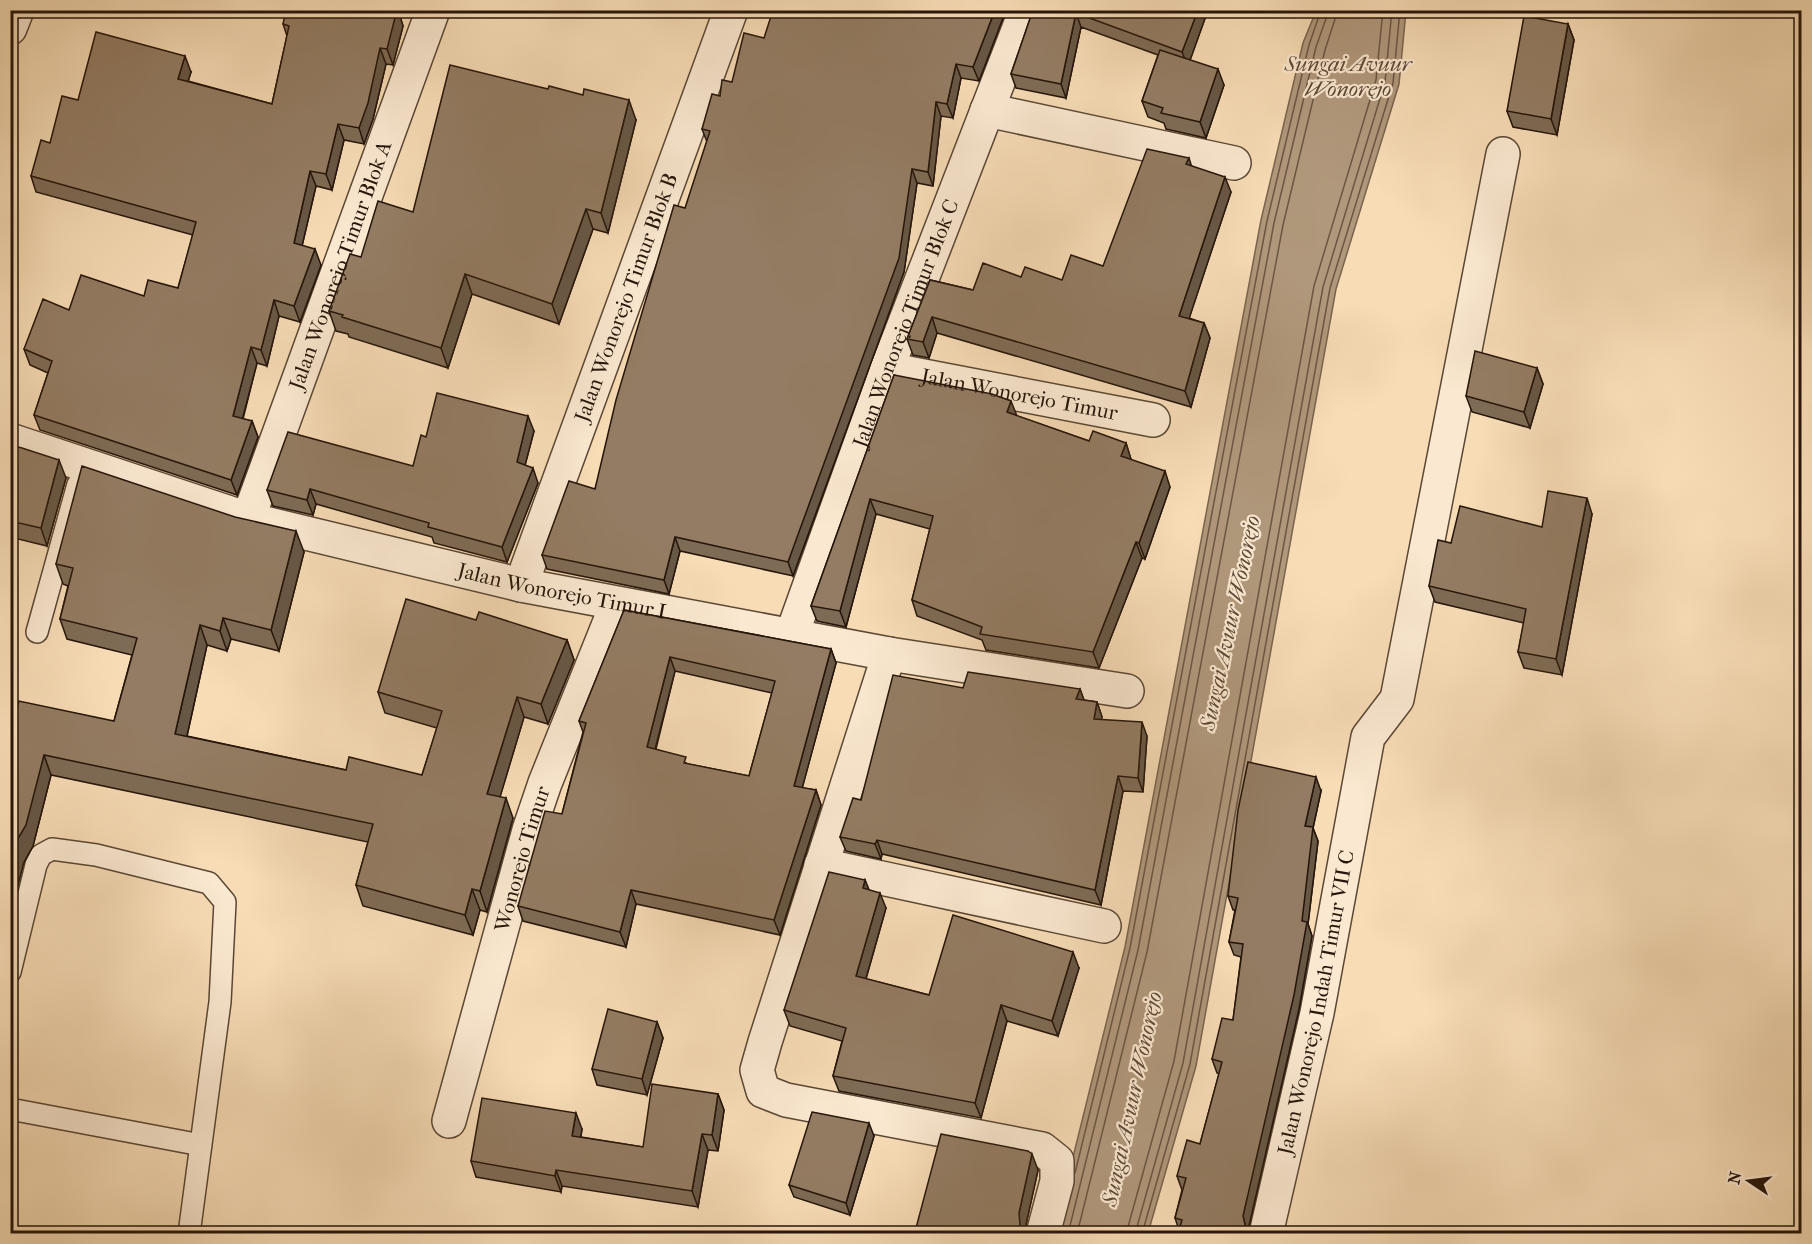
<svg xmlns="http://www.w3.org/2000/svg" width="1812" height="1244" viewBox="0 0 1812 1244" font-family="'IM FELL French Canon',serif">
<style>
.water{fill:#b0987c;stroke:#79644e;stroke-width:1.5}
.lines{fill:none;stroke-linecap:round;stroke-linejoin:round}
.shore{stroke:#6b5643;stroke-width:1.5}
.lane-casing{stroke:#5a4735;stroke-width:24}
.street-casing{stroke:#5a4735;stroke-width:36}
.lane{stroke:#fae8d0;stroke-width:21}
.street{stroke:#fae8d0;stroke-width:33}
.wall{fill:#7e6b55;stroke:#26150a;stroke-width:1.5;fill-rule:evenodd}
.shaded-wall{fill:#675745;stroke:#26150a;stroke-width:1.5}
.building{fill:#937c63;stroke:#26150a;stroke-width:1.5;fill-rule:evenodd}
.labels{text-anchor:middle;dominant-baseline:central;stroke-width:4.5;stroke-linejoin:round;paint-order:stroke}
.street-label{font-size:21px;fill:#26150a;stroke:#fae8d0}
.water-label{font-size:22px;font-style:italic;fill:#5d4938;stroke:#fae8d0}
</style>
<rect width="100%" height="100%" fill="#f7dcb6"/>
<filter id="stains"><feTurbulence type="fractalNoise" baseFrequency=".00333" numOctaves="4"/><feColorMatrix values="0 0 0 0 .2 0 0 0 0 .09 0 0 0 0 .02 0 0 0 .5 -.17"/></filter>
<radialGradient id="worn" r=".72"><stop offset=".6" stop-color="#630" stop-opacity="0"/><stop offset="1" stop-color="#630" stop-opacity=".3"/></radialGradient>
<!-- water -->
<path class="water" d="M 1316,11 L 1406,11 L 1399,84 L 1336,289 L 1196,1066 L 1148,1233 L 1054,1234 L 1125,947 L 1261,220 L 1303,43 Z"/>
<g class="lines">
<!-- shore -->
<path class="shore" d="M 1075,1173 L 1130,948 L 1267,221 L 1309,45 L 1321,10
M 1068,1234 L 1138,950 L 1274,223 L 1316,47 L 1329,10
M 1077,1234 L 1147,952 L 1283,225 L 1325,50 L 1338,10
M 1126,1234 L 1174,1061 L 1314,286 L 1376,80 L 1383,10
M 1135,1234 L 1183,1063 L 1323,287 L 1385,82 L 1392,10
M 1142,1234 L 1190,1064 L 1330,288 L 1393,83 L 1400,10"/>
<!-- lane casing -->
<g class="lane-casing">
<path id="lane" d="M 37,632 L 78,484
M 10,972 L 36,865 L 41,855 L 52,849 L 96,855 L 209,883 L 225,902 L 220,1002 L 189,1234
M 10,1109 L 201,1145"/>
</g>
<!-- street casing -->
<g class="street-casing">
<g id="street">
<path d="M 10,28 L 17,10"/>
<path d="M 987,110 L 1234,163"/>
<path id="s1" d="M 887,369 L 1153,420"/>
<path id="s2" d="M 10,440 L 248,519 L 521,585 L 889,654 L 1127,691"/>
<path id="s3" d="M 248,519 L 433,10"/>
<path id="s4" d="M 521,585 L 731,10"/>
<path id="s5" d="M 791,637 L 887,369 L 1026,10"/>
<path d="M 889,654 L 765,1042 L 757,1070 L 763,1091 L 786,1100 L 1042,1149 L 1057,1161 L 1057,1181 L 1043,1234"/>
<path d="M 821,865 L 1104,926"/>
<path id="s6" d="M 449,1121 L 529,830 L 545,783 L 617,604"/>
<path id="s7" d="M 1266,1234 L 1317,1013 L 1368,737 L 1397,699 L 1503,154"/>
</g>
</g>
<!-- lane -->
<use href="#lane" class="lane"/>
<!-- street -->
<use href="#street" class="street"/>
</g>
<!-- wall -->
<path class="wall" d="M 398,10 L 403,26 L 393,65 L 386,64 L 373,119 L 364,144 L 344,140 L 332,190 L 316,186 L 302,246 L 321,265 L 300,322 L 279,316 L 267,366 L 257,363 L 243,419 L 252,421 L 258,437 L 237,495 L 40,430 L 34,415 L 48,373 L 30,365 L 24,349 L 69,310 L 144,296 L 178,288 L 193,235 L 36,192 L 31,176 L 50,143 L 191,72 L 188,81 L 272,104 L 287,36 L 283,24 Z
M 560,10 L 578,10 L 576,15 Z
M 1006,10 L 979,81 L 961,78 L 953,118 L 941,116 L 933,186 L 917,183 L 904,272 L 793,576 L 680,551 L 669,594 L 547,569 L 542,555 L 595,489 L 707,142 L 702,129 L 720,96 L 732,82 L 764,38 Z
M 1033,10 L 1208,10 L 1190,60 L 1224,85 L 1206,138 L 1166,129 L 1164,123 L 1148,117 L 1142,101 L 1158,55 L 1081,27 L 1066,98 L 1016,88 L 1011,74 Z
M 1568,24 L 1574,40 L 1557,135 L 1513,127 L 1507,111 Z
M 636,120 L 608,233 L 593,229 L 559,324 L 472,294 L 448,368 L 349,337 L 348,334 L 336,331 L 329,311 L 361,257 L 413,212 Z
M 1191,166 L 1231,192 L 1189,318 L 1204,323 L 1210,338 L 1191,407 L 937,333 L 929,358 L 913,355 L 907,339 L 930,280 L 973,290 L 1021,277 L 1062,280 L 1103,266 Z
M 1537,368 L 1543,384 L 1530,428 L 1472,412 L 1466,396 Z
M 894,375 L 1017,416 L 1089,441 L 1126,443 L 1131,460 L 1170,487 L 1145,559 L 1142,558 L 1099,668 L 986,650 L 982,640 L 917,616 L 912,600 L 930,529 L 876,514 L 846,627 L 817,621 L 811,606 Z
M 534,431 L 525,465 L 538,483 L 507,562 L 434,543 L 432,537 L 316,504 L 313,515 L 273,506 L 267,490 L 413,466 L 426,437 Z
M 10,445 L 66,478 L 47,546 L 10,537 Z
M 1592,514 L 1562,675 L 1524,668 L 1518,652 L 1524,623 L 1435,602 L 1429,586 L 1451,543 L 1542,527 Z
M 304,552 L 279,651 L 231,639 L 227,651 L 207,645 L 187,736 L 346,770 L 422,775 L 437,728 L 385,713 L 378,692 L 476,620 L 567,640 L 574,660 L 548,724 L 524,717 L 500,796 L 513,818 L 487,912 L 480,910 L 473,935 L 363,906 L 356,885 L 368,842 L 51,775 L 33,846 L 24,862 L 10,730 L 114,721 L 132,655 L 67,639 L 60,619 L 68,586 L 63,584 L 56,564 Z
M 624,610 L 831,649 L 836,663 L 802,788 L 816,790 L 821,805 L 780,935 L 636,904 L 626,947 L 523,921 L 518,906 L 562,814 L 583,732 L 579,721 ZM 675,671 L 772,693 L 749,776 L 688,764 L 656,749 Z
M 963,688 L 1080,689 L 1084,700 L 1097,702 L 1102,717 L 1101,719 L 1147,736 L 1143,792 L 1123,791 L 1101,905 L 882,854 L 881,859 L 846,851 L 840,837 L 861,800 Z
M 1321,791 L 1313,828 L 1318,841 L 1308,924 L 1312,936 L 1299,1009 L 1248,1230 L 1179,1230 L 1175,1218 L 1182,1190 L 1177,1176 L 1200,1144 L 1219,1074 L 1217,1073 L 1212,1059 L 1233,1020 L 1241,957 L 1234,955 L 1229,942 L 1235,910 L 1233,910 L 1228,896 Z
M 865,880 L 869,890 L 886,908 L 866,979 L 929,995 L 1079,968 L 1058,1036 L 1007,1021 L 981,1118 L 839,1091 L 833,1076 L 842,1041 L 790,1026 L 784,1010 Z
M 657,1022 L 663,1038 L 647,1095 L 597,1085 L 592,1069 Z
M 718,1094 L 724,1110 L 718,1151 L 708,1150 L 698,1207 L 562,1186 L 561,1192 L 476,1177 L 471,1161 L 582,1129 L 581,1137 L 643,1147 Z
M 874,1136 L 850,1215 L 794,1197 L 789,1185 Z
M 1038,1170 L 1025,1229 L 1025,1233 L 918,1233 L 916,1228 Z"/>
<!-- shaded-wall -->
<path class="shaded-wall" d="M 390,10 L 398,10 L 403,26 L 393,65 L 387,49 Z
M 995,10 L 1006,10 L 979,81 L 973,67 Z
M 1198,10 L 1208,10 L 1188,66 L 1182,52 Z
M 1076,13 L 1081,27 L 1066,98 L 1061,84 Z
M 1568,24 L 1574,40 L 1557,135 L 1551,119 Z
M 380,48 L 386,64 L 373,119 L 364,144 L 359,128 Z
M 185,56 L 191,72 L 184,95 L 178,79 Z
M 956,64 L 961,78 L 953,118 L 947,104 Z
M 1218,69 L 1224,85 L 1206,138 L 1200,122 Z
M 629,100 L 636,120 L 608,233 L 601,213 Z
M 936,102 L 941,116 L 933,186 L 928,172 Z
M 338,124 L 344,140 L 332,190 L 326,174 Z
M 1189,158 L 1194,174 L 1186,164 Z
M 912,169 L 917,183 L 904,272 L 793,576 L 788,562 Z
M 310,171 L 316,186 L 299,259 L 294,243 Z
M 1225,177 L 1231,192 L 1185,331 L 1179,316 Z
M 586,209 L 593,229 L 559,324 L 552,304 Z
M 315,249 L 321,265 L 300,322 L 294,306 Z
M 465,274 L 472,294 L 448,368 L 441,348 Z
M 274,300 L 279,316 L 267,366 L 261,350 Z
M 932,317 L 937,333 L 929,358 L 923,342 Z
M 1204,323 L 1210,338 L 1191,407 L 1185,391 Z
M 251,347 L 257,363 L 239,432 L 233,416 Z
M 1537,368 L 1543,384 L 1530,428 L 1524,412 Z
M 1011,401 L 1017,416 L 1007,412 Z
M 528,416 L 534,431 L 522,477 L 517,462 Z
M 252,421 L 258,437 L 237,495 L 231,480 Z
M 1126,443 L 1131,459 L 1127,472 L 1121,456 Z
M 59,460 L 66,478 L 47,546 L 41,528 Z
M 533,468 L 538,483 L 507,562 L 502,547 Z
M 1165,471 L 1170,487 L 1145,559 L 1139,543 Z
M 310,489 L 316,504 L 313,515 L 307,500 Z
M 1587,498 L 1592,514 L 1562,675 L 1556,659 Z
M 870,499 L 876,514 L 846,627 L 840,611 Z
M 296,531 L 304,552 L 279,651 L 271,630 Z
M 675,537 L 680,551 L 669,594 L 664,580 Z
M 1136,542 L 1142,558 L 1099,668 L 1093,652 Z
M 223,618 L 231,639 L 227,651 L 220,631 Z
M 200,625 L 207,645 L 183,754 L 175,734 Z
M 567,640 L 574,660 L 548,724 L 541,704 Z
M 831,649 L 836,663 L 799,800 L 794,786 Z
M 670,657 L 675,671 L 652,761 L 647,747 Z
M 1080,689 L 1085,703 L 1076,699 Z
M 517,697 L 524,717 L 495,814 L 487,794 Z
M 1097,702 L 1102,717 L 1099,733 L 1094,719 Z
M 1142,722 L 1147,736 L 1143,792 L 1138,778 Z
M 44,755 L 51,775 L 33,846 L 24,862 L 10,916 L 10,865 L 16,842 Z
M 1118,776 L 1123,791 L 1101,905 L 1095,890 Z
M 1316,777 L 1321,791 L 1313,828 L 1318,841 L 1308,924 L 1312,936 L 1299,1009 L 1248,1230 L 1249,1233 L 1247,1233 L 1243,1216 L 1302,921 L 1305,826 Z
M 816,790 L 821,805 L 780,935 L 774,920 Z
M 506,798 L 513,818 L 487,912 L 480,891 Z
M 877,840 L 882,854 L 881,859 L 875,844 Z
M 865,880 L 871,895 L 863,888 Z
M 472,889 L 480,910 L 473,935 L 465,915 Z
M 631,890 L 636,904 L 626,947 L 620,932 Z
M 880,893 L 886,908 L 862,992 L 856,976 Z
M 1073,952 L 1079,968 L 1058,1036 L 1052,1021 Z
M 1001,1005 L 1007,1021 L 981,1118 L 975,1103 Z
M 657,1022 L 663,1038 L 647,1095 L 642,1079 Z
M 718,1094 L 724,1110 L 718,1151 L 712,1135 Z
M 576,1113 L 582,1129 L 578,1152 L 572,1136 Z
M 869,1123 L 874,1136 L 850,1215 L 846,1203 Z
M 702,1134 L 708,1150 L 698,1207 L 692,1191 Z
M 1032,1154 L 1038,1170 L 1025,1229 L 1025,1233 L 1018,1233 L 1019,1213 Z
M 556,1170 L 562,1186 L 561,1192 L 555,1176 Z"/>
<!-- building -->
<path class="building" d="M 286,10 L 397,10 L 387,49 L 380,48 L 368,103 L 359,128 L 338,124 L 326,174 L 310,171 L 294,243 L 315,249 L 294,306 L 274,300 L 261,350 L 251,347 L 233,416 L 252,421 L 231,480 L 34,415 L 52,361 L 24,349 L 43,299 L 69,310 L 81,275 L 144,296 L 148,280 L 178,288 L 196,222 L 31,176 L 41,140 L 50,143 L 62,96 L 78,100 L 96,32 L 185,56 L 178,79 L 272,104 L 289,26 L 283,24 Z
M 773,10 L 995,10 L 973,67 L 956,64 L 947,104 L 936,102 L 928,172 L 912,169 L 899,258 L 788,562 L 675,537 L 664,580 L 542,555 L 569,481 L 595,489 L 616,400 L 674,205 L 685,208 L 710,131 L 702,129 L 712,94 L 720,96 L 722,80 L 732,82 L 744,33 L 764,38 Z
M 1033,10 L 1198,10 L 1182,52 L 1076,13 L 1061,84 L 1011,74 Z
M 1524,16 L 1568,24 L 1551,119 L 1507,111 Z
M 1160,50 L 1218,69 L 1200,122 L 1161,113 L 1163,108 L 1142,101 Z
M 450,65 L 548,89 L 549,86 L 583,95 L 584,89 L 629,100 L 601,213 L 586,209 L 552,304 L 465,274 L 441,348 L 342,317 L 343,315 L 329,311 L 350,254 L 361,257 L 378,201 L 413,212 Z
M 1147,149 L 1189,158 L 1186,164 L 1225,177 L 1179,316 L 1204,323 L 1185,391 L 932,317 L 923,342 L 907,339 L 930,280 L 973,290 L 983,263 L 1021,277 L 1025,267 L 1062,280 L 1071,255 L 1103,266 Z
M 1475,351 L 1537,368 L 1524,412 L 1466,396 Z
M 894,375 L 992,394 L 1011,401 L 1007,412 L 1089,441 L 1093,431 L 1126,443 L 1121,456 L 1165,471 L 1139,543 L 1136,542 L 1093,652 L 980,634 L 982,627 L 912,600 L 933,516 L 870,499 L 840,611 L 811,606 Z
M 437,393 L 528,416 L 517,462 L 533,468 L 502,547 L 428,527 L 429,523 L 310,489 L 307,500 L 267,490 L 288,432 L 413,466 L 421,435 L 426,437 Z
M 10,445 L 22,448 L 59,460 L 41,528 L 10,521 Z
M 82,466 L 235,517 L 296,531 L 271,630 L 223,618 L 220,631 L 200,625 L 175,734 L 346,770 L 349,757 L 422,775 L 442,711 L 378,692 L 406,599 L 476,620 L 479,612 L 567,640 L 541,704 L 517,697 L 487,794 L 506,798 L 480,891 L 472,889 L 465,915 L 356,885 L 373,824 L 44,755 L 26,825 L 16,842 L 10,865 L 10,730 L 19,701 L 114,721 L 137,638 L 60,619 L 73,568 L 56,564 Z
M 1548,491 L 1587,498 L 1556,659 L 1518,652 L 1526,609 L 1429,586 L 1438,540 L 1451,543 L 1460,506 L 1542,527 Z
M 624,610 L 831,649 L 794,786 L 816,790 L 774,920 L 631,890 L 620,932 L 518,906 L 545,811 L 562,814 L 586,723 L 579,721 ZM 670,657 L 775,681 L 749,776 L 684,763 L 686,757 L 647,747 Z
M 968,672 L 1080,689 L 1076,699 L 1097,702 L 1094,719 L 1142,722 L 1138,778 L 1118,776 L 1095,890 L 877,840 L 875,844 L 840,837 L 853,798 L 861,800 L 893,675 L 963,688 Z
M 1248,762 L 1316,777 L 1305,826 L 1313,827 L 1302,921 L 1307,922 L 1294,995 L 1243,1216 L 1247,1233 L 1178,1233 L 1182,1220 L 1175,1218 L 1186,1178 L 1177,1176 L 1187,1140 L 1200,1144 L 1222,1062 L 1212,1059 L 1222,1018 L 1233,1020 L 1243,944 L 1229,942 L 1238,898 L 1228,896 L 1238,810 Z
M 829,872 L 865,880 L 863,888 L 880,893 L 856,976 L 929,995 L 953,915 L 1073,952 L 1052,1021 L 1001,1005 L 975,1103 L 833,1076 L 846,1028 L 784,1010 Z
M 608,1009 L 657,1022 L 642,1079 L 592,1069 Z
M 652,1084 L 718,1094 L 712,1135 L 702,1134 L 692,1191 L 556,1170 L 555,1176 L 471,1161 L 482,1098 L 576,1113 L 572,1136 L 643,1147 Z
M 812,1112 L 869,1123 L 846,1203 L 789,1185 Z
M 941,1134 L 1028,1151 L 1032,1154 L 1019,1213 L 1020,1225 L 1018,1233 L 978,1233 L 953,1227 L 952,1233 L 939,1233 L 916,1228 Z"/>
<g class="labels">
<!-- street labels -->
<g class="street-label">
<text stroke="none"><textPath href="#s3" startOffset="270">Jalan Wonorejo Timur Blok A</textPath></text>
<text stroke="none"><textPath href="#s4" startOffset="306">Jalan Wonorejo Timur Blok B</textPath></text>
<text stroke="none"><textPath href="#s5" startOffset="334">Jalan Wonorejo Timur Blok C</textPath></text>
<text stroke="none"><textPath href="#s1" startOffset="135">Jalan Wonorejo Timur</textPath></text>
<text stroke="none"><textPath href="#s2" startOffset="573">Jalan Wonorejo Timur I</textPath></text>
<text stroke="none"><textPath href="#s6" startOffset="272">Wonorejo Timur</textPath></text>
<text stroke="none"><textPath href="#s7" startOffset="237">Jalan Wonorejo Indah Timur VII C</textPath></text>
</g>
<!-- water labels -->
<g class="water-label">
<text x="1348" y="64">Sungai Avuur<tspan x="1348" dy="25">Wonorejo</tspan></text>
<text transform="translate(1230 623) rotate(-78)">Sungai Avuur Wonorejo</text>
<text transform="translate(1132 1099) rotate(-78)">Sungai Avuur Wonorejo</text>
</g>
</g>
<!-- margin -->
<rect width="1812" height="1244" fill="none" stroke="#f7dcb6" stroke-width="36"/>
<rect x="12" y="12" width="1788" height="1220" fill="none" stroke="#26150a" stroke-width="3"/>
<rect x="18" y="18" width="1776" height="1208" fill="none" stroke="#26150a" stroke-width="1.5"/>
<!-- north arrow -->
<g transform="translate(1749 1181) rotate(283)" stroke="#fae8d0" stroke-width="4.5" paint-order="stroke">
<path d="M0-4.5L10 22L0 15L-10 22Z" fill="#26150a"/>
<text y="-9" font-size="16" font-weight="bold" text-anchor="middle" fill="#26150a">N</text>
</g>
<rect width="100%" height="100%" filter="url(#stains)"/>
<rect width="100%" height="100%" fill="url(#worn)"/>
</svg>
